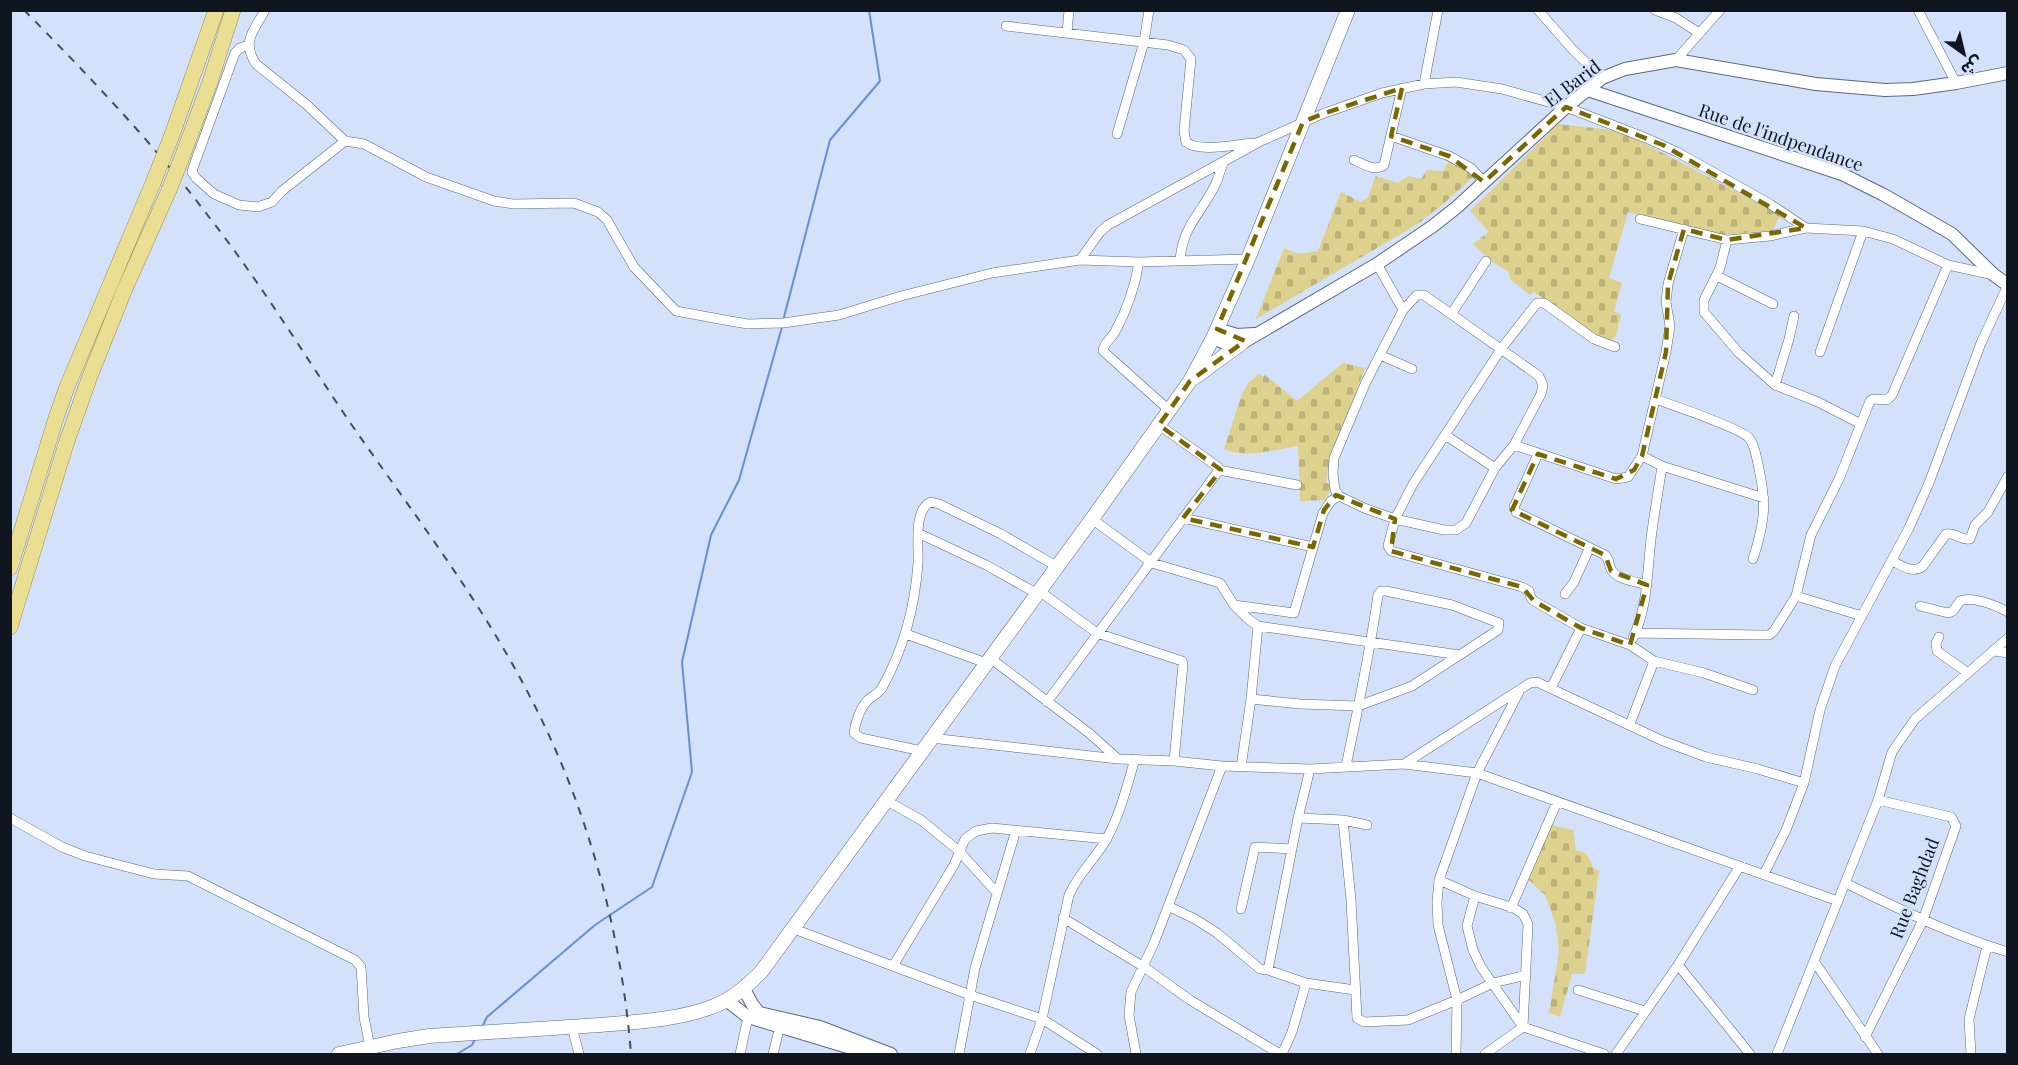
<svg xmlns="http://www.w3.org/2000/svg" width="2018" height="1065" viewBox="0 0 2018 1065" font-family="'Playfair Display','Noto Sans Arabic',serif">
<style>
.cemetery{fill:url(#cemetery-stones)}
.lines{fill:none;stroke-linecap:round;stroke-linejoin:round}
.stream{stroke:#698ed8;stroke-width:2}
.minor-casing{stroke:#5a6882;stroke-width:10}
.tertiary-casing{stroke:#5a6882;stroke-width:14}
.secondary-casing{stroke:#5a6882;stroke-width:15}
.trunk-casing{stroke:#9a9259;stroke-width:16}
.minor{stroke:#fff;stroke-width:9}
.tertiary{stroke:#fff;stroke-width:12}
.secondary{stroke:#fff;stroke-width:14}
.trunk{stroke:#eade93;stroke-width:15}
.rail{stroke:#454d5b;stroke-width:2;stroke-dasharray:8 8;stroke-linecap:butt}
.trunk-bridge-casing{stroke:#9a9259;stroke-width:16;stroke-linecap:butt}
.trunk-bridge{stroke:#eade93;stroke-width:15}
.marked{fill:none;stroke:#776800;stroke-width:4.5;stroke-dasharray:12 8;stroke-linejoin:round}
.labels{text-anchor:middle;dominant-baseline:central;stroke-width:5;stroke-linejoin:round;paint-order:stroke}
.street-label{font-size:18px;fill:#101620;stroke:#d4e1fa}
</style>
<defs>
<pattern id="cemetery-stones" width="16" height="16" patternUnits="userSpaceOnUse" patternTransform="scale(1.5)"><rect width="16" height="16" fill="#ddd18e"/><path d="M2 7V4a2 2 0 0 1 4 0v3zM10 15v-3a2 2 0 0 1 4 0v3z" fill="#bdb37a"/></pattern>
</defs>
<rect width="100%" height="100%" fill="#d4e1fa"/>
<!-- cemetery -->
<path class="cemetery" d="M 1558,124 L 1621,131 L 1780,215 L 1773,231 L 1716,235 L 1628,212 L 1609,278 L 1622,283 L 1614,311 L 1621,315 L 1616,336 L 1612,340 L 1590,335 L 1572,318 L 1534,292 L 1530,295 L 1510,279 L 1509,272 L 1491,261 L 1473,244 L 1489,232 L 1470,211 Z
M 1450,159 L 1463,167 L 1473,177 L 1442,205 L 1416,225 L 1256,319 L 1284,248 L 1298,254 L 1318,251 L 1341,192 L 1361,202 L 1368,197 L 1376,176 L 1398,183 L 1408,176 L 1421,179 L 1427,170 L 1443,171 Z
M 1343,363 L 1365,368 L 1329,463 L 1326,482 L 1332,485 L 1326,500 L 1300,501 L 1298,446 C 1276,449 1245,459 1224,449 L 1242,394 L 1249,382 L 1259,374 L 1263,377 L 1265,375 L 1297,401 Z
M 1551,825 L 1573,830 L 1576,850 L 1587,854 L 1594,869 L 1599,871 L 1585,974 L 1572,974 L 1560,1017 L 1549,1013 L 1559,952 L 1556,925 L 1545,895 L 1528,879 Z"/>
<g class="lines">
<!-- stream -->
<path class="stream" d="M 783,321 L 830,140 L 880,81 L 869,10
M 482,1027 L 487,1017 L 595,925 L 652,887 L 692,772 L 682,662 L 711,535 L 739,480 L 782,327
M 457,1054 L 472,1045 L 476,1037"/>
<!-- minor casing -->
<g class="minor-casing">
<path id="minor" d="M 265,10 C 254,31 241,41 256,64 L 307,105 L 345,141
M 1538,10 L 1573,50 L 1602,78
M 1655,10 L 1676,18 L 1699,33
M 1918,10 L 1956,83
M 1006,26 L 1168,45 L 1184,50 L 1191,59 L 1184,131 L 1186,142 C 1199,153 1237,144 1254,143
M 1067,33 L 1069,10
M 249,45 L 240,48 L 235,53 L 193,168 L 192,172 L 196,178 L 214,194 L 239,205 L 258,207 L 272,202 L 282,191 L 345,141 L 364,144 L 426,177 L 494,201 L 513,204 L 574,203 L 598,212 L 607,220 L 634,267 L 676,311 L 730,321 L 748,324 L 783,323 L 839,315 L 901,296 L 992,273 L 1080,260 L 1100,232 L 1108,225 L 1259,142 L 1322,114 L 1382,93 L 1424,84 L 1456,82 L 1502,89 L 1566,107 L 1646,138 L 1677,152 L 1770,204 L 1806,228 L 1863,231 L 1893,239 L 1948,265 L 1994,275
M 1676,60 L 1720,10
M 1424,84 L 1438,10
M 1117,134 L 1144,42 L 1149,10
M 1391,136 L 1449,156 L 1471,168 L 1484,182
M 1354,160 C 1363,164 1375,172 1384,165 L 1402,88
M 1640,219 L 1727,240 L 1770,236 L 1806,228
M 1684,229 L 1668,284 L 1666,302 L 1670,326 L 1666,352 L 1642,456 L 1628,477 L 1616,479 L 1514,445 L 1495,468 L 1445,435 L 1413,484 L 1395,519 L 1388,546 L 1391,551 L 1522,587 L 1529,591 L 1531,598 L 1534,601 L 1581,628 L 1630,645 L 1654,661 L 1704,673 L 1753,690
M 1727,240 L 1720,268 L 1704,300 L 1704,312 L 1739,353 L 1775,385 L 1818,402 L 1861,424
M 1080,260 L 1139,262 L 1248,259
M 1180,261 C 1182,225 1204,211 1217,181 C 1219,175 1221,169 1223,163
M 1139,262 C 1135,287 1127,310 1115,332 C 1111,339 1104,342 1103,351 L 1170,411
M 1377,264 L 1403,310 L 1366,382 L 1334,458 L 1333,474 L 1335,490 L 1339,496 L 1364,508 L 1395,519 L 1444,530 L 1456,530 L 1466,523 L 1495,468
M 1717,276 L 1773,304
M 1403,310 L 1417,295 L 1424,295 L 1539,376 L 1543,385 L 1541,394 L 1514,445
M 1452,313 L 1486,261
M 1820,352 L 1863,231
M 1380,355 L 1412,369
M 1775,385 L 1789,339 L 1794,316
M 1655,399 C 1672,405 1740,428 1749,438 C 1755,445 1756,456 1758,464 C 1767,504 1765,521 1753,559
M 1159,425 L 1218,467 L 1219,470 L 1297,485
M 1445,435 L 1501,349 L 1537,303 L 1544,303 L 1594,339 L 1615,347
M 1538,454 L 1516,503 L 1514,507 L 1516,512 L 1605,555 C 1610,560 1608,563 1611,569 C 1615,579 1637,582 1647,585
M 1642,456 L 1662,466 L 1764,498
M 1183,518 L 1313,547
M 1092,519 L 1152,563 L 1220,583 L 1234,605 L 1247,618 L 1258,626 L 1460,655
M 918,533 L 986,565 L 1036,593
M 1892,561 C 1903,566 1913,574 1923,566 L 1946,534 C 1955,532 1962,541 1970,539 L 1975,525 L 1988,512 L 2008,476
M 1038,590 L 1097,633 L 1182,661 L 1183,664 L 1174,761
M 1565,594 L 1574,582 L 1589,549
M 1796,596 L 1862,616
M 1234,605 L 1294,613 L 1323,513 L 1331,501 L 1339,496
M 1920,606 L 1948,613 L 1953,611 L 1960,601 C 1973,596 1995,605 2008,612
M 1635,633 L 1760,635 L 1769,635 L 1774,631 L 1796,596 L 1811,535 L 1839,479 L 1870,401 L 1873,399 L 1887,400 L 1892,395 L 1948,265
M 906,634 L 986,663
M 1939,637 L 1936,643 L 1937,651 L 1968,673
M 1633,638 C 1649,605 1647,566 1652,531 C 1655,509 1659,487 1662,466
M 1994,651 L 2008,653
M 990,658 L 1089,733 L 1118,759
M 1551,688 L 1581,628
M 1251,699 L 1300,704 L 1358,706 L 1412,686 L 1498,630 L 1499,623 L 1452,605 L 1386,591 L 1381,591 L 1378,595 C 1370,652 1358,709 1346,766
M 1047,702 L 1219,470
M 1630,724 L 1654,661
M 931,738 L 1118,759 L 1174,761 L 1222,766 L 1310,769 L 1404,764 L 1477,773 L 1838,901
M 922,751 L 861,738 L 854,733 C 855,724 860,708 867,701 C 872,696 878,694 882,688 C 903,650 915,607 918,563 C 919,547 913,509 931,502 L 939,504 L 1001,534 L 1056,566
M 1404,764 L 1530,683 L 1537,682 L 1663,741 L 1706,757 L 1758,769 L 1804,783
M 1241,767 L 1251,699 L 1258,626
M 887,801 L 921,820 L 959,851 L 997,893
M 10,818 L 62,847 L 85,856 L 154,874 L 188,876 L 355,960 L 361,967 L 364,1017 L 370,1047
M 1298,818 L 1343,820 L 1367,825
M 1343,820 L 1351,900 L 1357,1018 L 1364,1022 L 1408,1020 L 1457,1000 L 1493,983 L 1526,975
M 1764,874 L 1786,830 L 1804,783 L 1820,710 L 1835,666 L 1909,528 L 1929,483 L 1981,343 L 2008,285
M 1439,880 L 1475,896 L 1514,908 L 1523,914 L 1528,924 L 1523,1027
M 1845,883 C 1898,908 1951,935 2008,952
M 1475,896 L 1467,926 L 1473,950 L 1481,967 L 1523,1027 L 1604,1054
M 1168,906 L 1195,919 L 1217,933 L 1260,969 L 1268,970 L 1306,983 L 1355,990
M 1511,908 L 1557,802
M 1241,909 L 1255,847 L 1292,849
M 1063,918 L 1144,967 L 1190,1000 L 1280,1054
M 794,929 L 970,995 L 1042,1019 L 1097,1054
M 1814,961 L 1878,1054
M 1678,965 L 1750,1054
M 893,966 L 954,865 L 965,839 L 976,831 L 992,828 L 1107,839
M 1268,970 L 1298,818 L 1310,769
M 1578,990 L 1645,1011
M 572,1027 L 579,1054
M 1865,1037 L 1923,920 L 1956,826 L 1951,817 L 1878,800
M 740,1054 L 748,1017
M 773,1054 L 780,1026
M 959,1054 L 975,968 L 1016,830
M 1030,1054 L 1042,1019 L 1069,895 C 1078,874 1095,859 1106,840 C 1120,815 1127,786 1135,759
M 1136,1054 L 1129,1015 L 1131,992 L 1154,943 L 1222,766
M 1282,1054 L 1292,1032 L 1306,983
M 1456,1054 L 1457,1000 L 1438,925 L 1437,902 L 1439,880 L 1477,773 L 1519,692
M 1485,1054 L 1523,1027
M 1616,1054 L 1678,965 L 1740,866
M 1777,1054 L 1878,800 L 1892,752 L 1915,719 L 2008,638
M 1971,1054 L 1969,1019 L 1987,946"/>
</g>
<!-- tertiary casing -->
<g class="tertiary-casing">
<path id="tertiary" d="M 1588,90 L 1842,174 L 1884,195 L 1952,234 L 1994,275 L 2008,285
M 1217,329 L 1237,335 L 1254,334
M 1213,338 L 1227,344 L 1242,343 L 1377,264 L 1433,226 L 1457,207 L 1566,107 L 1602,78 L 1625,69 L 1676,60 L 1816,84 L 1885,90 L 1913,89 L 1956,83 L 2008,73
M 744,989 L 752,1004 L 759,1013 L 820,1027 L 891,1054
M 726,1000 L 748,1017 L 871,1054"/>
</g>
<!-- secondary casing -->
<g class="secondary-casing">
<path id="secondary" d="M 1194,378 L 1242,343
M 339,1054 L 398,1041 L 429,1036 C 486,1032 543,1029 600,1025 C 635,1022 675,1020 709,1008 C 730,1001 746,987 761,972 L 1092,519 L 1190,381 L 1213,338 L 1248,259 L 1348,10"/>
</g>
<!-- trunk casing -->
<g class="trunk-casing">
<path id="trunk" d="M 172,135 L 216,10
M 181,160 L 210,82 L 233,10
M 10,568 L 56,418 L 67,387 L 153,183
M 10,627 L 66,444 L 90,376 L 124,291 L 169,190"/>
</g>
<!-- minor -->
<use href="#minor" class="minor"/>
<!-- tertiary -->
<use href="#tertiary" class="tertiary"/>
<!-- secondary -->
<use href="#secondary" class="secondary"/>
<!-- trunk -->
<use href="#trunk" class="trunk"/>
<!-- rail -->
<path class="rail" d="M 24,10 C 89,76 153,143 209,217 C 260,282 303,353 349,421 C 410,509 476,594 526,689 C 586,801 621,928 631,1054"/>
<!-- trunk-bridge casing -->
<g class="trunk-bridge-casing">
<path id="trunk-bridge" d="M 153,183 L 172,135
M 169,190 L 181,160"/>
</g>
<!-- trunk-bridge -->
<use href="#trunk-bridge" class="trunk-bridge"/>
</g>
<!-- marked area -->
<path class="marked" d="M 1402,88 L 1391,136 L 1449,156 L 1484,182 L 1566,107 L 1663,145 L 1806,228 L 1727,240 L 1684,229 L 1668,284 L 1666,352 L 1642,456 L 1634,470 L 1616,479 L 1538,454 L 1512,510 L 1605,555 L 1611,571 L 1647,585 L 1630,645 L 1581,628 L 1534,601 L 1522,587 L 1391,551 L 1395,519 L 1336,495 L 1324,510 L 1313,547 L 1183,518 L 1221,470 L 1159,425 L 1190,381 L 1245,341 L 1217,329 L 1303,122 L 1322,114 Z"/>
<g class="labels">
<!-- street labels -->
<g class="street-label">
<text transform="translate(1572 83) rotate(-37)">El Barid</text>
<text transform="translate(1781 137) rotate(19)">Rue de l'indpendance</text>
<text transform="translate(1914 888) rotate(-69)">Rue Baghdad</text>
</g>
</g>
<!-- border -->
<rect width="2018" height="1065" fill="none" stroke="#101620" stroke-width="24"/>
<!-- north arrow -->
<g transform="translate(1964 54) rotate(146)" stroke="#d4e1fa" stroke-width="4.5" paint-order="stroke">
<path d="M0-4.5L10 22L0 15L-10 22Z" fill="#101620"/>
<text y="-9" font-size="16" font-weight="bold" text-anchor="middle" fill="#101620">ش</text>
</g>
</svg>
